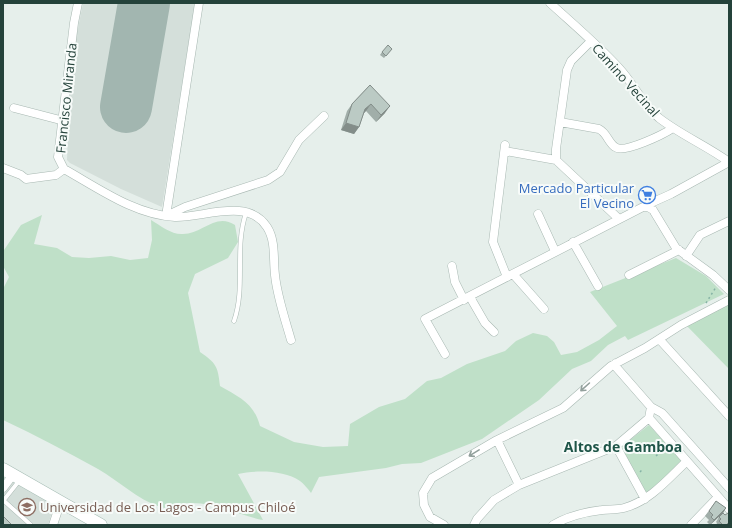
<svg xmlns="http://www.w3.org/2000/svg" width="732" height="528" viewBox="0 0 732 528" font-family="'Open Sans',sans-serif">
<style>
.built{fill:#d4dfda}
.green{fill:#bfe0c8}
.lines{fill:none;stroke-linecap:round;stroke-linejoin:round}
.runway{stroke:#a2b6b0;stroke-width:52}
.lane-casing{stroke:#a8b8b2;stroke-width:5}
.street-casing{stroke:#a8b8b2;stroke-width:9}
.secondary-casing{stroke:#a4bbb3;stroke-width:13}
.path{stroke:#86b3a5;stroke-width:1.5;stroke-dasharray:2 3;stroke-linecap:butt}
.lane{stroke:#fff;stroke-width:4}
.street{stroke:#fff;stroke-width:8}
.secondary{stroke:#fff;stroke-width:12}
.wall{fill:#a1aea9}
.shaded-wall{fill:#838d89}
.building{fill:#bbcac4;stroke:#838d89}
.oneway{stroke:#92a09c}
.labels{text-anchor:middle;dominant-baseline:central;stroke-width:4;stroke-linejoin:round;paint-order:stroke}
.street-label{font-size:13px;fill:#24423a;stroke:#f7fbf9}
.shop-label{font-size:13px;fill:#366cbe;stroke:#f7fbf9;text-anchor:end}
.education-label{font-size:13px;fill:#785e54;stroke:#f7fbf9;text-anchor:start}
.neighbourhood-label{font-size:14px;font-weight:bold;fill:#1f5548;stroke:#f7fbf9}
</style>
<rect width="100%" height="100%" fill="#e6efeb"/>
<!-- built -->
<path class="built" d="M 83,3 L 195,3 L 162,207 L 121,189 L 70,163 L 67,160 L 69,105 L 76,38 Z
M 14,480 L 52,502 L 52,512 L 48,525 L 3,525 L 3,494 Z"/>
<!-- green -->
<path class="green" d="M 42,215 L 34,244 L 57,248 L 72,257 L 89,258 L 111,256 L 130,260 L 148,258 L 152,240 L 151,220 C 161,226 172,235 183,234 C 202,234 216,212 235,225 L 238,242 L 228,258 L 195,274 L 188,293 L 200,352 C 216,363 218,366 220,386 C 239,397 254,403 260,426 L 294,442 L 323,447 L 348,446 L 350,424 L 379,407 L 405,399 L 427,381 L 441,378 L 467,364 L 505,351 L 516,341 L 533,333 L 547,336 L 554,342 L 561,355 L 577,352 L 599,340 L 617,326 L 590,292 L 676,258 L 706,276 L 724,294 L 628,340 L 625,336 L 608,345 L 591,361 L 572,369 L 539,400 L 482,439 L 421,463 L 402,464 L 386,468 L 319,477 L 311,493 C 308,489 304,484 300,481 C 284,470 256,470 238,474 L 263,520 C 238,515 214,502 189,503 C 178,503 171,511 160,507 C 137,499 119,481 98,469 C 67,452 35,435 3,420 L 3,289 L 9,277 L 3,266 L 4,250 L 21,225 Z
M 729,303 L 729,369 L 686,325 Z
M 649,425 L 683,462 L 645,495 L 621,447 Z"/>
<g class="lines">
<!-- runway -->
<path class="runway" d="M 126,107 L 144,3"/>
<!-- lane casing -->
<g class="lane-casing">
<path id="lane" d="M 234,321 C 246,287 234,248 246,213
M 3,500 L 31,525
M 3,501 L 19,481"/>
</g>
<!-- street casing -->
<g class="street-casing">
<path id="street" d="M 78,3 L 74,23 L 58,157 L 64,169 C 98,188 135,215 175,217 C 203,218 248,197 267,227 C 276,241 273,259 275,275 C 277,296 285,319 291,340
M 550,3 C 573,24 598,45 619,68 C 634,84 642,104 659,118 C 681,135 707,146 729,162
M 14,108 L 64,121
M 560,122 L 599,129 C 607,133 608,142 615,147 C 624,154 664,134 673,128
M 505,145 L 493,242 L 507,277
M 505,151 L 556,160 L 619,219
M 556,160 L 556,149 L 567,70 L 571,61 L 591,41
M 3,168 L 21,175 L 26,179 L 56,175 L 64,169
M 648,207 L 651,203 L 671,194 L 729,162
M 538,214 L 555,251
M 168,215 L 185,207 L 268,180 L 280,172 L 299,140 L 324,116
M 166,216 L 199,3
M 573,242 L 598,286
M 686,256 L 700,235 L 729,221
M 452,266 L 455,282 L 464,300
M 513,274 L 544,309
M 629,275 L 679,250
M 470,297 L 485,323 L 494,332
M 660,340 L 729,416
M 445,354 L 425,319 L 643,207 L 648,207 L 653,210 L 676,248 L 713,275 L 729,290
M 616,363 L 616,367 L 651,407 L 662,413 L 729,488
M 649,418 L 729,509
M 497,440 L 519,485
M 616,446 L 645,499
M 3,488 L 13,475
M 53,525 L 61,501
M 444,525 L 430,517 L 424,505 L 423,493 L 432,478 L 497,440 L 563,408 L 611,366 L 645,348 L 681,325 L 729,300
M 474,525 L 477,519 L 494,500 L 519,485 L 616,446 L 649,418 L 651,407
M 553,525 C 568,516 585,512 602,510 C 609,509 617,510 624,508 C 650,501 668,479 687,461
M 691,525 L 718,497"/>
</g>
<!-- secondary casing -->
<g class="secondary-casing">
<path id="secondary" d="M 3,469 L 101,525"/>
</g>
<!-- path -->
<path class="path" d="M 706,303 L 716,287
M 656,456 L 665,448
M 640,472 L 643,469"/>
<!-- lane -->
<use href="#lane" class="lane"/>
<!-- street -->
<use href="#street" class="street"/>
<!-- secondary -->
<use href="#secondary" class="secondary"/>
</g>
<!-- wall -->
<path class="wall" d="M 392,49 L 384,58 L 380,55 L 382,52 Z
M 370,85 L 385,113 L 376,122 L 366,111 L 364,113 L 359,127 L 354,134 L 341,130 L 347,111 L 352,104 Z
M 716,501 L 726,508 L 723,513 L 710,525 L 707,522 L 709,520 L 705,516 Z
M 729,514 L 729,523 L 728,525 L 716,525 L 717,523 L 716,522 L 719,517 Z"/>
<!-- shaded-wall -->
<path class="shaded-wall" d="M 371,104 L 366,111 L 360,117 L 365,109 Z
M 390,106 L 385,113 L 376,122 L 381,115 Z
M 346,123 L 359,127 L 354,134 L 341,130 Z
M 726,508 L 723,513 L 710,525 L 714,520 Z"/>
<!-- building -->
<path class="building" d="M 388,45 L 392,49 L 386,56 L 382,52 Z
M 370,85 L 390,106 L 381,115 L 371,104 L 365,109 L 359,127 L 346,123 L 352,104 Z
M 716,501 L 726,508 L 714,520 L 711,517 L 713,515 L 709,511 Z
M 723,513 L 725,515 L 728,513 L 729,514 L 729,522 L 726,525 L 723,525 L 719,521 L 721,519 L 719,517 Z
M 3,516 L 12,525 L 3,525 Z"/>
<!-- one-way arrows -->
<defs><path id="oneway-shaft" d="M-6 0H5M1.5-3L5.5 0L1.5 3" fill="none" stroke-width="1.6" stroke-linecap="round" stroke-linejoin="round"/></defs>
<g class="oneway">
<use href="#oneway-shaft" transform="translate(585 387) rotate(138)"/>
<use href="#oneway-shaft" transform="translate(474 453) rotate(149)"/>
</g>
<!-- icons -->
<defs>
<g id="supermarket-ring" transform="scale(0.9)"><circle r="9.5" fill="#f7fbf9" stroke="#3f7fe0" stroke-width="1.5"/><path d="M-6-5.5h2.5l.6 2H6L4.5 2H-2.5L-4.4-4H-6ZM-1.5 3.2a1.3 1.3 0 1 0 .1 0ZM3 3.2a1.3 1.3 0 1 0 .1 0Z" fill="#3f7fe0"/></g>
<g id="university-ring" transform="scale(0.9)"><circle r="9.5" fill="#f7fbf9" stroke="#8d6e63" stroke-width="1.5"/><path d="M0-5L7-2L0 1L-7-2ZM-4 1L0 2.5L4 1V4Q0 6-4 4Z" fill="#8d6e63"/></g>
</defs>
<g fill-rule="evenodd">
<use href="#supermarket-ring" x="647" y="195"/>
<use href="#university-ring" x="27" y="507"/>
</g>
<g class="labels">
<!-- street labels -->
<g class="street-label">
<text transform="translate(626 80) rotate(48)">Camino Vecinal</text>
<text transform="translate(66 98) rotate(-84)">Francisco Miranda</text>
</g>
<!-- shop labels -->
<g class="shop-label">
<text x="634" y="188">Mercado Particular<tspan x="634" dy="15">El Vecino</tspan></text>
</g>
<!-- education labels -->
<g class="education-label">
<text x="40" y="507">Universidad de Los Lagos - Campus Chiloé</text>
</g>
<!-- neighbourhood labels -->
<g class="neighbourhood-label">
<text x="623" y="446">Altos de Gamboa</text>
</g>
</g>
<!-- border -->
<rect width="732" height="528" fill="none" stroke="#24423a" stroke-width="8"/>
</svg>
